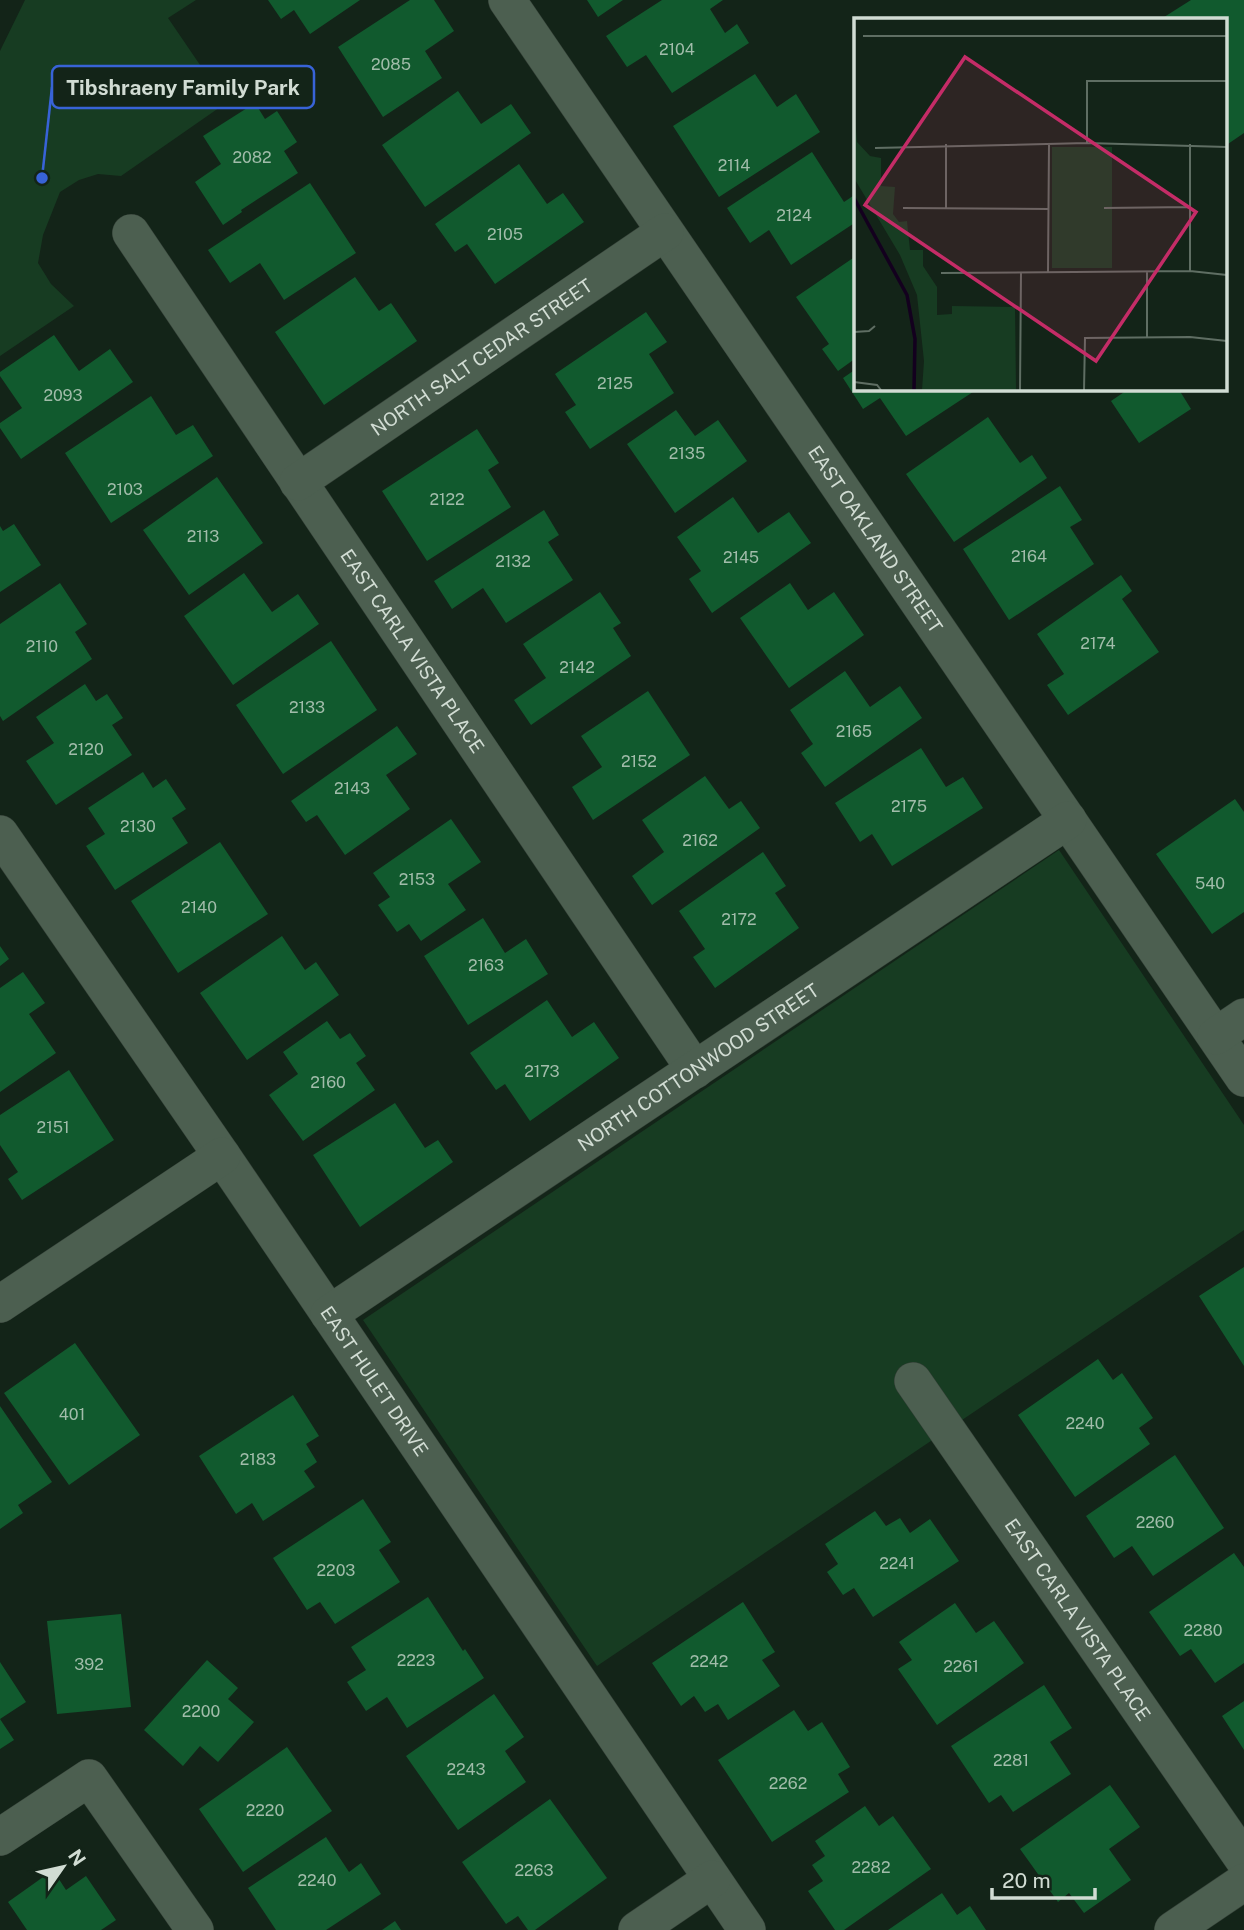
<svg xmlns="http://www.w3.org/2000/svg" width="1244" height="1930" viewBox="0 0 1244 1930" font-family="'Public Sans',sans-serif">
<style>
.green{fill:#173c22}
.building{fill:#115a2e}
.lines{fill:none;stroke-linecap:round;stroke-linejoin:round}
.minor-casing{stroke:#333f36;stroke-width:38}
.minor{stroke:#4c5f50;stroke-width:37}
.labels{text-anchor:middle;dominant-baseline:central;stroke-width:7;stroke-linejoin:round;paint-order:stroke}
.number-label{font-size:16px;fill:#a1bcaa}
.street-label{font-size:19px;fill:#d1dcd3;stroke:#132418}
.inset-river{fill:none;stroke:#13001e;stroke-width:3.5}
.inset-road{fill:none;stroke:#5f6e63;stroke-width:2}
.view{fill:#c42c67;fill-opacity:0.15;stroke:#c42c67;stroke-width:3.5}
.inset-edge{fill:none;stroke:#d1dcd3;stroke-width:3.5}
.leader{fill:none;stroke:#3863d7;stroke-width:2.5}
.callout-dot{fill:#3863d7;stroke:#132418;stroke-width:2.5}
.callout{fill:#132418;stroke:#3863d7;stroke-width:2.5}
.callout-label{font-size:21px;text-anchor:middle;font-weight:bold;fill:#d1dcd3}
</style>
<rect width="100%" height="100%" fill="#132418"/>
<!-- green -->
<path class="green" d="M 25,0 L 196,0 L 168,18 L 226,103 L 121,176 L 98,174 L 79,180 L 60,192 L 43,235 L 38,263 L 51,284 L 74,306 L 0,356 L 0,51 Z
M 1059,850 L 1244,1125 L 1244,1230 L 597,1666 L 363,1320 Z"/>
<!-- building -->
<path class="building" d="M 268,0 L 360,0 L 310,34 L 294,10 L 281,19 Z
M 410,0 L 434,0 L 454,31 L 425,51 L 442,78 L 383,117 L 338,47 Z
M 587,0 L 623,0 L 598,17 Z
M 662,0 L 723,0 L 710,9 L 725,33 L 737,24 L 749,43 L 672,93 L 646,55 L 627,67 L 606,36 Z
M 1191,0 L 1244,0 L 1244,133 L 1225,146 L 1225,19 L 1161,19 Z
M 755,74 L 777,107 L 796,94 L 820,132 L 719,197 L 673,126 Z
M 458,91 L 481,124 L 511,104 L 531,133 L 425,207 L 382,145 Z
M 255,103 L 265,119 L 277,111 L 297,142 L 284,151 L 298,173 L 241,210 L 242,212 L 223,225 L 195,182 L 221,164 L 203,136 Z
M 812,152 L 844,202 L 856,194 L 856,222 L 791,265 L 769,230 L 750,243 L 727,208 Z
M 519,164 L 547,204 L 563,193 L 584,222 L 495,284 L 467,244 L 455,252 L 435,224 Z
M 310,183 L 356,253 L 284,300 L 260,263 L 230,283 L 208,250 Z
M 856,256 L 856,358 L 838,371 L 822,349 L 829,344 L 796,297 Z
M 355,277 L 379,311 L 391,303 L 417,341 L 324,405 L 275,332 Z
M 646,312 L 667,342 L 649,354 L 674,393 L 590,449 L 565,412 L 576,405 L 555,374 Z
M 54,335 L 79,371 L 110,349 L 133,382 L 21,459 L 0,428 L 0,423 L 22,408 L 0,376 L 0,372 Z
M 856,369 L 856,388 L 979,388 L 906,436 L 880,398 L 863,409 L 843,378 Z
M 1130,388 L 1178,388 L 1191,409 L 1139,443 L 1111,401 Z
M 151,396 L 176,435 L 193,425 L 213,456 L 111,523 L 65,453 Z
M 676,410 L 695,436 L 718,420 L 747,461 L 675,513 L 627,444 Z
M 988,417 L 1020,463 L 1032,455 L 1047,478 L 954,542 L 906,474 Z
M 477,429 L 499,463 L 488,470 L 511,507 L 427,561 L 382,491 Z
M 217,477 L 263,543 L 189,595 L 143,530 Z
M 1060,486 L 1082,520 L 1070,527 L 1094,564 L 1009,620 L 963,549 Z
M 733,497 L 758,533 L 789,512 L 811,543 L 712,613 L 689,579 L 701,571 L 677,537 Z
M 544,510 L 559,535 L 548,542 L 573,580 L 506,623 L 483,588 L 452,609 L 434,581 Z
M 14,524 L 41,565 L 0,592 L 0,526 L 3,531 Z
M 244,573 L 272,612 L 298,594 L 319,624 L 233,685 L 184,616 Z
M 1121,575 L 1132,591 L 1122,599 L 1159,652 L 1068,715 L 1047,685 L 1064,674 L 1037,634 Z
M 60,583 L 87,624 L 75,632 L 92,659 L 3,721 L 0,716 L 0,624 Z
M 790,583 L 808,610 L 834,592 L 864,635 L 789,688 L 740,618 Z
M 600,592 L 621,623 L 613,628 L 631,656 L 531,725 L 514,700 L 546,678 L 523,644 Z
M 331,641 L 377,710 L 283,774 L 236,705 Z
M 845,671 L 870,707 L 900,686 L 922,718 L 825,787 L 801,753 L 813,744 L 790,710 Z
M 85,684 L 96,701 L 107,694 L 123,718 L 112,725 L 132,755 L 56,805 L 26,761 L 54,743 L 36,717 Z
M 648,691 L 690,755 L 593,820 L 572,787 L 602,767 L 581,736 Z
M 397,726 L 417,754 L 386,775 L 410,809 L 345,855 L 317,815 L 306,822 L 291,801 Z
M 921,748 L 946,787 L 963,777 L 983,808 L 892,866 L 872,834 L 860,842 L 835,803 Z
M 143,772 L 153,788 L 166,779 L 186,809 L 172,818 L 188,843 L 115,890 L 86,846 L 105,834 L 88,808 Z
M 705,776 L 729,809 L 741,801 L 760,828 L 652,905 L 632,876 L 664,852 L 642,820 Z
M 1235,799 L 1244,812 L 1244,912 L 1212,934 L 1156,854 Z
M 451,819 L 481,862 L 448,884 L 466,910 L 421,941 L 409,924 L 397,932 L 378,905 L 390,897 L 373,873 Z
M 220,842 L 268,914 L 178,973 L 131,901 Z
M 763,852 L 786,886 L 775,893 L 799,928 L 715,988 L 693,957 L 705,949 L 679,911 Z
M 483,918 L 505,953 L 526,939 L 548,974 L 468,1025 L 424,956 Z
M 282,936 L 305,970 L 316,962 L 339,995 L 247,1060 L 200,993 Z
M 0,946 L 9,959 L 0,966 Z
M 23,972 L 45,1003 L 29,1014 L 56,1053 L 0,1092 L 0,988 Z
M 547,1000 L 572,1037 L 594,1022 L 619,1058 L 530,1121 L 505,1084 L 496,1090 L 470,1053 Z
M 327,1021 L 340,1039 L 350,1033 L 366,1056 L 356,1063 L 375,1090 L 303,1141 L 269,1095 L 298,1074 L 283,1052 Z
M 69,1070 L 114,1140 L 22,1200 L 8,1179 L 18,1172 L 0,1145 L 0,1115 Z
M 395,1103 L 425,1148 L 438,1140 L 453,1162 L 360,1227 L 313,1155 Z
M 1244,1267 L 1244,1366 L 1199,1296 Z
M 75,1343 L 140,1435 L 69,1485 L 4,1393 Z
M 1098,1359 L 1113,1380 L 1122,1373 L 1153,1418 L 1139,1428 L 1150,1444 L 1075,1497 L 1018,1415 Z
M 293,1395 L 319,1436 L 306,1444 L 317,1462 L 304,1471 L 315,1487 L 263,1521 L 252,1503 L 236,1514 L 199,1456 Z
M 0,1406 L 52,1482 L 18,1505 L 23,1513 L 0,1529 Z
M 1175,1455 L 1224,1528 L 1153,1576 L 1132,1546 L 1114,1558 L 1086,1516 Z
M 363,1499 L 391,1542 L 379,1550 L 400,1582 L 335,1624 L 320,1602 L 307,1610 L 273,1558 Z
M 875,1511 L 886,1526 L 900,1518 L 910,1533 L 930,1519 L 959,1561 L 873,1617 L 854,1588 L 843,1595 L 827,1572 L 838,1564 L 825,1544 Z
M 1234,1553 L 1244,1567 L 1244,1663 L 1215,1683 L 1191,1649 L 1180,1656 L 1149,1612 Z
M 428,1597 L 463,1651 L 465,1649 L 484,1678 L 407,1728 L 387,1697 L 366,1711 L 347,1682 L 366,1670 L 351,1647 Z
M 743,1602 L 775,1652 L 762,1660 L 780,1686 L 728,1720 L 718,1704 L 705,1712 L 694,1696 L 681,1706 L 652,1663 Z
M 955,1603 L 976,1633 L 994,1621 L 1024,1663 L 937,1725 L 898,1669 L 912,1660 L 899,1642 Z
M 121,1614 L 131,1707 L 57,1714 L 47,1621 Z
M 207,1660 L 238,1688 L 228,1699 L 254,1722 L 218,1762 L 200,1746 L 183,1766 L 144,1730 Z
M 0,1662 L 26,1702 L 0,1719 L 14,1740 L 0,1749 Z
M 1044,1685 L 1072,1728 L 1050,1742 L 1071,1774 L 1013,1812 L 1001,1795 L 989,1803 L 951,1746 Z
M 494,1694 L 524,1737 L 505,1751 L 526,1782 L 458,1830 L 406,1756 Z
M 1244,1701 L 1244,1750 L 1222,1716 Z
M 794,1710 L 808,1731 L 822,1722 L 850,1767 L 838,1774 L 849,1792 L 772,1842 L 718,1760 Z
M 287,1747 L 332,1811 L 243,1872 L 199,1809 Z
M 1110,1785 L 1140,1827 L 1109,1849 L 1131,1880 L 1084,1913 L 1069,1893 L 1058,1902 L 1020,1849 Z
M 550,1799 L 607,1878 L 535,1930 L 528,1930 L 518,1916 L 506,1924 L 462,1862 Z
M 865,1806 L 879,1826 L 893,1816 L 931,1869 L 844,1930 L 835,1930 L 808,1891 L 823,1881 L 812,1865 L 825,1856 L 815,1841 Z
M 326,1837 L 349,1872 L 361,1863 L 381,1894 L 326,1930 L 276,1930 L 248,1888 Z
M 53,1870 L 66,1890 L 86,1876 L 116,1920 L 101,1930 L 27,1930 L 8,1902 Z
M 942,1893 L 957,1915 L 970,1906 L 986,1930 L 888,1930 Z
M 395,1921 L 401,1930 L 382,1930 Z"/>
<g class="lines">
<!-- minor casing -->
<g class="minor-casing">
<g id="minor">
<path id="s1" d="M 507,0 L 1244,1078"/>
<path id="s2" d="M 131,233 L 695,1070"/>
<path id="s3" d="M 298,482 L 665,232"/>
<path id="s4" d="M 0,834 L 222,1156 L 747,1930"/>
<path d="M 1216,1036 L 1244,1017"/>
<path d="M 0,1304 L 222,1156"/>
<path id="s5" d="M 329,1314 L 1068,820"/>
<path id="s6" d="M 913,1381 L 1244,1860"/>
<path d="M 0,1837 L 89,1778 L 195,1930"/>
<path d="M 637,1930 L 712,1879"/>
<path d="M 1173,1930 L 1244,1882"/>
</g>
</g>
<!-- minor -->
<use href="#minor" class="minor"/>
</g>
<g class="labels">
<!-- number labels -->
<g class="number-label">
<text x="677" y="49">2104</text>
<text x="391" y="64">2085</text>
<text x="252" y="157">2082</text>
<text x="734" y="165">2114</text>
<text x="794" y="215">2124</text>
<text x="505" y="234">2105</text>
<text x="615" y="383">2125</text>
<text x="63" y="395">2093</text>
<text x="687" y="453">2135</text>
<text x="125" y="489">2103</text>
<text x="447" y="499">2122</text>
<text x="203" y="536">2113</text>
<text x="1029" y="556">2164</text>
<text x="741" y="557">2145</text>
<text x="513" y="561">2132</text>
<text x="1098" y="643">2174</text>
<text x="42" y="646">2110</text>
<text x="577" y="667">2142</text>
<text x="307" y="707">2133</text>
<text x="854" y="731">2165</text>
<text x="86" y="749">2120</text>
<text x="639" y="761">2152</text>
<text x="352" y="788">2143</text>
<text x="909" y="806">2175</text>
<text x="138" y="826">2130</text>
<text x="700" y="840">2162</text>
<text x="417" y="879">2153</text>
<text x="1210" y="883">540</text>
<text x="199" y="907">2140</text>
<text x="739" y="919">2172</text>
<text x="486" y="965">2163</text>
<text x="542" y="1071">2173</text>
<text x="328" y="1082">2160</text>
<text x="53" y="1127">2151</text>
<text x="72" y="1414">401</text>
<text x="1085" y="1423">2240</text>
<text x="258" y="1459">2183</text>
<text x="1155" y="1522">2260</text>
<text x="897" y="1563">2241</text>
<text x="336" y="1570">2203</text>
<text x="1203" y="1630">2280</text>
<text x="416" y="1660">2223</text>
<text x="709" y="1661">2242</text>
<text x="89" y="1664">392</text>
<text x="961" y="1666">2261</text>
<text x="201" y="1711">2200</text>
<text x="1011" y="1760">2281</text>
<text x="466" y="1769">2243</text>
<text x="788" y="1783">2262</text>
<text x="265" y="1810">2220</text>
<text x="871" y="1867">2282</text>
<text x="534" y="1870">2263</text>
<text x="317" y="1880">2240</text>
</g>
<!-- street labels -->
<g class="street-label">
<text stroke="none"><textPath href="#s3" startOffset="222">NORTH SALT CEDAR STREET</textPath></text>
<text stroke="none"><textPath href="#s1" startOffset="653">EAST OAKLAND STREET</textPath></text>
<text stroke="none"><textPath href="#s2" startOffset="504">EAST CARLA VISTA PLACE</textPath></text>
<text stroke="none"><textPath href="#s5" startOffset="444">NORTH COTTONWOOD STREET</textPath></text>
<text stroke="none"><textPath href="#s4" startOffset="663">EAST HULET DRIVE</textPath></text>
<text stroke="none"><textPath href="#s6" startOffset="290">EAST CARLA VISTA PLACE</textPath></text>
</g>
</g>
<!-- overview -->
<g transform="translate(854 18)">
<rect width="373" height="373" fill="#132418"/>
<path d="M 0,87 L 3,124 L 16,138 L 27,140 L 27,168 L 41,169 L 39,196 L 45,204 L 53,203 L 56,232 L 69,232 L 69,248 L 83,269 L 83,297 L 98,296 L 98,288 L 161,289 L 162,372 L 68,372 L 70,343 L 63,277 L 46,237 L 0,160 ZM 198,129 L 258,129 L 258,250 L 198,250 Z" fill="#173c22"/>
<path class="inset-river" d="M 0,180 L 53,277 L 61,321 L 60,372"/>
<path class="inset-road" d="M 9,18 L 373,18M 233,125 L 233,63 L 373,63M 92,126 L 92,191M 336,126 L 336,253M 21,130 L 233,125 L 373,129M 49,190 L 195,191M 250,190 L 336,189M 194,254 L 195,126M 293,254 L 293,319M 87,255 L 336,253 L 373,257M 0,314 L 15,313 L 21,308M 0,364 L 23,367 L 27,372M 166,372 L 167,254M 230,372 L 231,320 L 336,319 L 373,323"/>
<path class="view" d="M 111,39 L 342,194 L 242,343 L 11,187 Z"/>
<rect width="373" height="373" class="inset-edge"/>
</g>
<!-- callouts -->
<path class="leader" d="M42 178L52 87"/>
<circle class="callout-dot" cx="42" cy="178" r="7"/>
<rect class="callout" x="52" y="66" width="262" height="42" rx="7"/>
<g class="callout-label">
<text x="183" y="95">Tibshraeny Family Park</text>
</g>
<!-- north arrow -->
<g transform="translate(63 1867) rotate(56)" stroke="#132418" stroke-width="5" paint-order="stroke">
<path d="M0-5L12 26L0 18L-12 26Z" fill="#d1dcd3"/>
<text y="-10" font-size="19" font-weight="bold" text-anchor="middle" fill="#d1dcd3">N</text>
</g>
<!-- scale -->
<path d="M992 1888v10h103v-10" fill="none" stroke="#d1dcd3" stroke-width="3.5"/>
<text x="1002" y="1888" font-size="21" fill="#d1dcd3" stroke="#132418" stroke-width="5" paint-order="stroke">20 m</text>
</svg>
